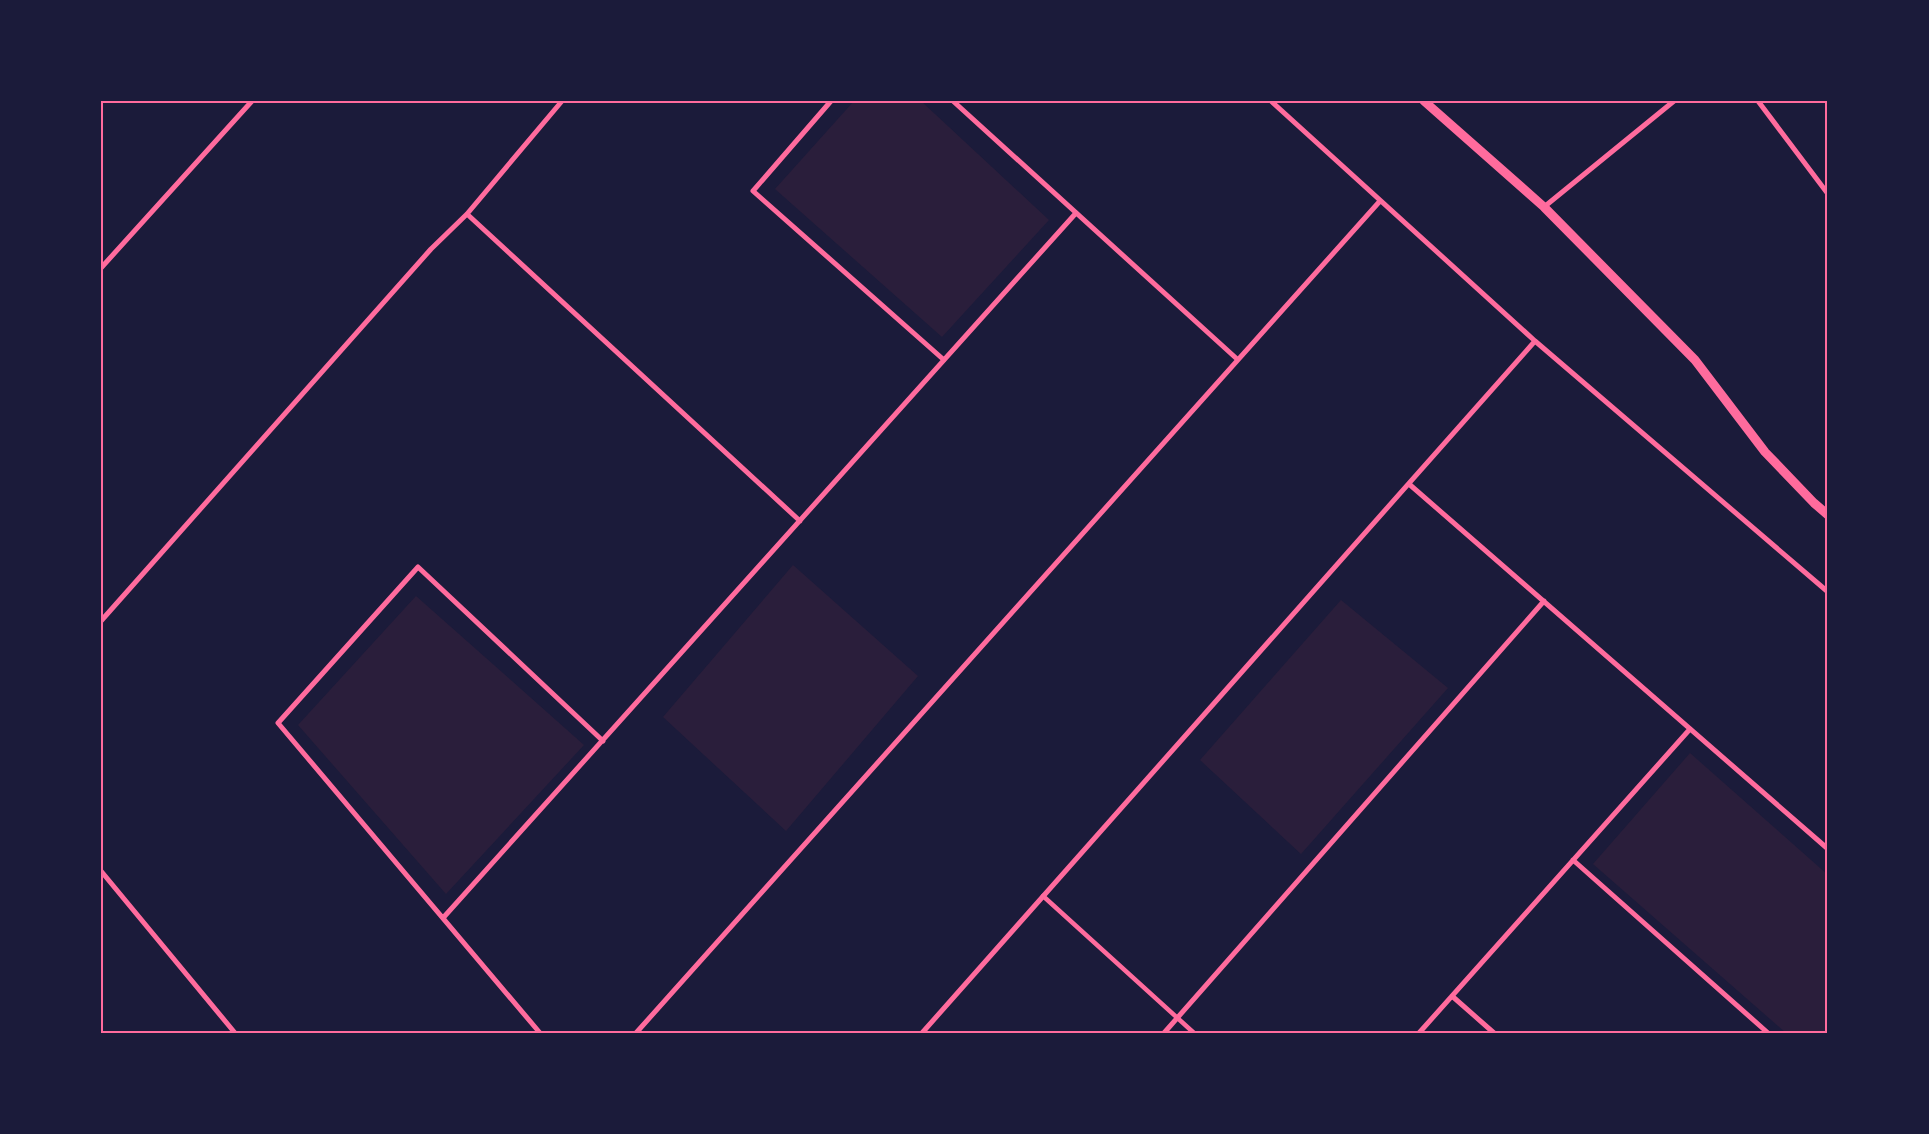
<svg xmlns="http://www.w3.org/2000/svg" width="1929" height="1134" viewBox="0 0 1929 1134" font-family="'DM Sans',sans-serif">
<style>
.green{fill:#2a1e3b}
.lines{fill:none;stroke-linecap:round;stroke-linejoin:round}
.pedestrian{stroke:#ff6b9d;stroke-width:4.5}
.minor{stroke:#ff6b9d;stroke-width:5}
.tertiary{stroke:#ff6b9d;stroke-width:9}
.neatline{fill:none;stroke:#ff6b9d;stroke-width:2}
</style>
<rect width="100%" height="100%" fill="#1b1b3a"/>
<!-- green -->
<path class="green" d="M 854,101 L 921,101 L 1049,220 L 942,337 L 775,189 Z
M 793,565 L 918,676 L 786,831 L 663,717 Z
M 416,596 L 584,745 L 446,894 L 298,725 Z
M 1341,600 L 1448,688 L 1301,854 L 1200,760 Z
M 1690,753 L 1828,875 L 1828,1033 L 1786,1033 L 1593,864 Z"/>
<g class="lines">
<!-- pedestrian -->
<path class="pedestrian" d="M 1043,896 L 1194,1033"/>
<!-- minor -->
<path class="minor" d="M 831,101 L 753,191 L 944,360
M 953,101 L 1237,359
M 1271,101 L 1535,341
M 1758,101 L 1828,194
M 1544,207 L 1674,101
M 467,214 L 800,521
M 101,268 L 252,101
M 1409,484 L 1828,849
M 101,621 L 431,249 L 467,214 L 562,101
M 1573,860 L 1768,1033
M 101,871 L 235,1033
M 443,918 L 1076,213
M 1452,996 L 1494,1033
M 540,1033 L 278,723 L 418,567 L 603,741
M 636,1033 L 1380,201
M 922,1033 L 1535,341 L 1828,592
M 1164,1033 L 1544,601
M 1419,1033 L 1690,729"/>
<!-- tertiary -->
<path class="tertiary" d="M 1424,101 L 1544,207 L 1695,360 L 1765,452 L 1814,503 L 1828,515"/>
</g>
<!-- border -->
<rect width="1929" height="1134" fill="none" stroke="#1b1b3a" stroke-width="205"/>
<rect x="102" y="102" width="1724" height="930" class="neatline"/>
</svg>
